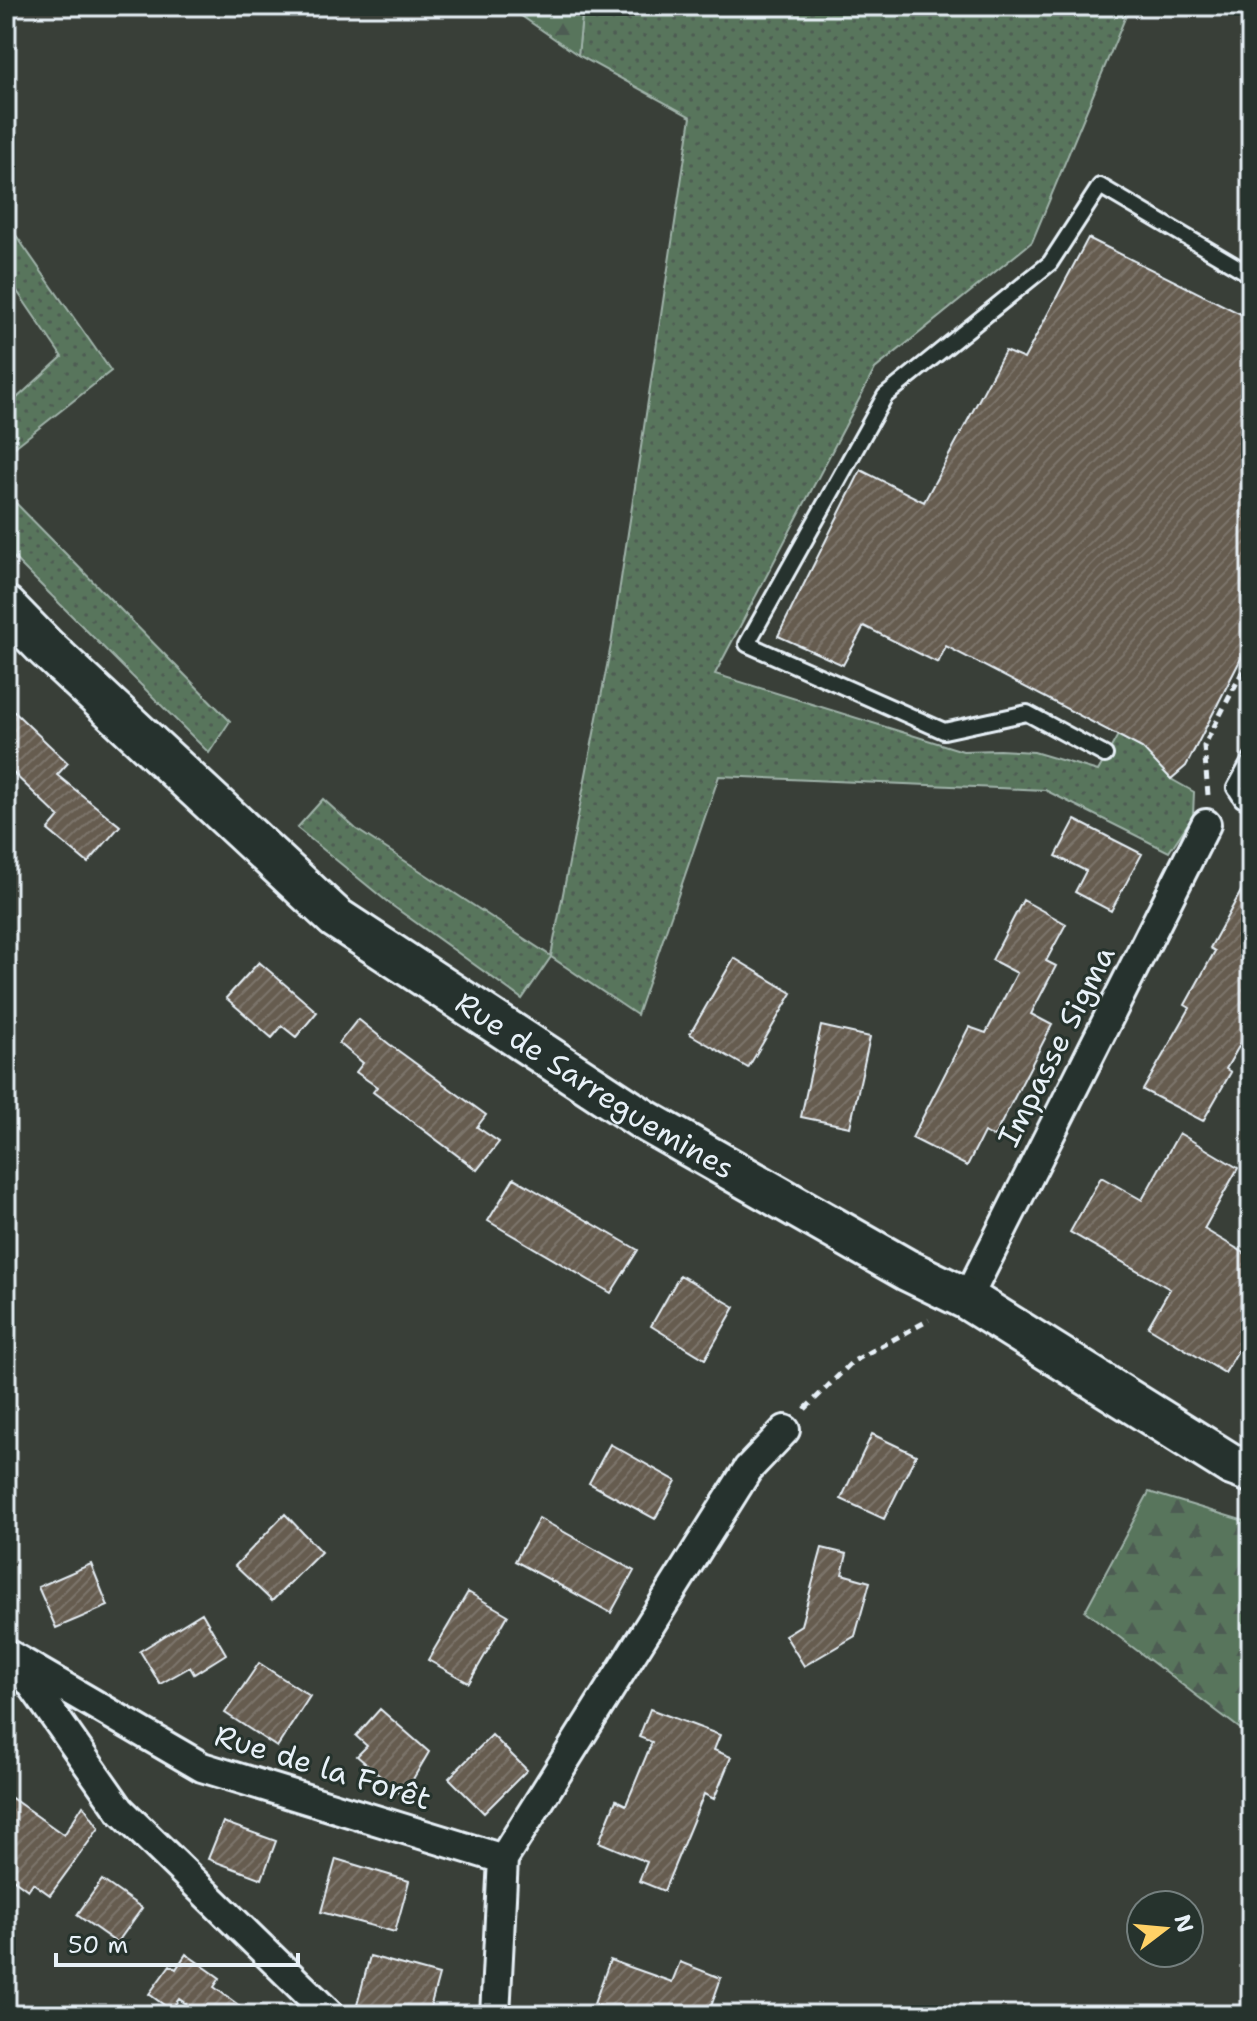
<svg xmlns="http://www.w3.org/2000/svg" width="1257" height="2021" viewBox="0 0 1257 2021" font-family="'Shantell Sans',sans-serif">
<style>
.grass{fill:url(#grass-dots);stroke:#a0b3aa;stroke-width:2}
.forest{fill:url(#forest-firs);stroke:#a0b3aa;stroke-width:2}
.building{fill:url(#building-hatch);stroke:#e8f1f8;stroke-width:2}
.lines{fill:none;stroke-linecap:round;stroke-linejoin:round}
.lane-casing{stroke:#e8f1f8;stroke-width:20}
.street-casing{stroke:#e8f1f8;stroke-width:34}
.secondary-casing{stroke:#e8f1f8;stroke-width:46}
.path{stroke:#e8f1f8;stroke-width:5;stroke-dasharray:8 6;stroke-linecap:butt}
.lane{stroke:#26332d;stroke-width:14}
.street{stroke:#26332d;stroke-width:28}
.secondary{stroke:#26332d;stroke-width:40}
.labels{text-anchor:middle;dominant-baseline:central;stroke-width:6;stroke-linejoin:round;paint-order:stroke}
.street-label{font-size:30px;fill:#e8f1f8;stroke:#26332d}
</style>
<defs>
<pattern id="grass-dots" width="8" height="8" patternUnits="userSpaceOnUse" patternTransform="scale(2)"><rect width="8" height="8" fill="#58755c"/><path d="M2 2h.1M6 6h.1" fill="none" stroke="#4e5c52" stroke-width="1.8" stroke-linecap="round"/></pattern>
<pattern id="forest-firs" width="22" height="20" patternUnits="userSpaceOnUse" patternTransform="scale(2)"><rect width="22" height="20" fill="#58755c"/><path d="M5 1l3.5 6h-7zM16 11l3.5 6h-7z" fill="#4e5c52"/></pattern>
<pattern id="building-hatch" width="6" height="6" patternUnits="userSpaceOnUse" patternTransform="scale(2)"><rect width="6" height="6" fill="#665c50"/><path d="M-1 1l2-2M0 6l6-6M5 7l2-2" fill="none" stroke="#7c746a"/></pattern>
</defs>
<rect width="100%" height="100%" fill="#393f38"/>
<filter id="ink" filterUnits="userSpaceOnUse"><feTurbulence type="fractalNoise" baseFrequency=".0125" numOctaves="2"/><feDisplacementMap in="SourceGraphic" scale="16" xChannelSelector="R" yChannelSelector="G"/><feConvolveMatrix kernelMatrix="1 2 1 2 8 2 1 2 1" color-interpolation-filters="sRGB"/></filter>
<g filter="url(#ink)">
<!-- grass -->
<path class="grass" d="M 583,6 L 1130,6 L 1032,242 L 875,369 L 715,674 L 963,751 L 999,750 L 1034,752 L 1098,771 L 1118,735 L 1150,752 L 1171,779 L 1194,792 L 1193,816 L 1169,852 L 1045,790 L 719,776 L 637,1015 L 551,957 L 522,999 L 390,904 L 297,828 L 323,799 L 356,829 L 551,956 L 611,645 L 691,117 L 578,55 Z
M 6,221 L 111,371 L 6,454 L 6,408 L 62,357 L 6,275 Z
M 6,493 L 230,721 L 209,753 L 6,550 Z"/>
<!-- forest -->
<path class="forest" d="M 507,6 L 583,6 L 578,55 Z
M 1149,1492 L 1251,1523 L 1251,1737 L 1085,1611 Z"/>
<!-- building -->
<path class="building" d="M 1088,238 L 1251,319 L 1251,639 L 1186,766 L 1171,779 L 1142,748 L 946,646 L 938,663 L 864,626 L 843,665 L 778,636 L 861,470 L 924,502 L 1005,351 L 1024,359 Z
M 6,704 L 68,763 L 57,775 L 120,826 L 88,863 L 48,830 L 59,817 L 6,766 Z
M 1075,820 L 1142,854 L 1111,911 L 1075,892 L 1086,871 L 1056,856 Z
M 1251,873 L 1251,1025 L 1226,1069 L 1231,1072 L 1203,1121 L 1143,1090 L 1190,1008 L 1185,1005 L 1215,951 L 1210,948 Z
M 1023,900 L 1066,924 L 1046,961 L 1056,966 L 1031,1014 L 1052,1025 L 994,1137 L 984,1132 L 967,1166 L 912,1138 L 969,1027 L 986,1033 L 1017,973 L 992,960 Z
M 734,958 L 792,993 L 748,1068 L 690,1034 Z
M 259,962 L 317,1012 L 296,1037 L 282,1026 L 272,1038 L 226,998 Z
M 358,1019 L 389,1044 L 486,1115 L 477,1127 L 499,1142 L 477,1170 L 373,1092 L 377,1087 L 356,1072 L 363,1063 L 339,1043 Z
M 821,1026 L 870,1037 L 850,1127 L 801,1117 Z
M 1179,1133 L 1238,1168 L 1204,1229 L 1251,1257 L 1251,1328 L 1225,1373 L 1148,1327 L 1170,1289 L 1070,1232 L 1101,1177 L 1142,1200 Z
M 514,1178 L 638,1250 L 611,1293 L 488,1221 Z
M 680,1275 L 735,1307 L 705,1359 L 651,1326 Z
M 872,1434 L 916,1455 L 884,1519 L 841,1499 Z
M 610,1444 L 676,1481 L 655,1519 L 589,1483 Z
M 285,1514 L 321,1552 L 272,1601 L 235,1566 Z
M 539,1518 L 634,1571 L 611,1613 L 515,1561 Z
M 822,1548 L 847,1554 L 842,1574 L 870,1582 L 855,1636 L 804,1666 L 785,1635 L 801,1625 Z
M 91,1564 L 108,1606 L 56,1628 L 38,1587 Z
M 468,1592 L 508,1615 L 469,1683 L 428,1660 Z
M 202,1613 L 226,1654 L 194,1674 L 190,1667 L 160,1684 L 140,1651 Z
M 259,1663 L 310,1696 L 277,1747 L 225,1713 Z
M 380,1709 L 429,1752 L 403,1796 L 357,1756 L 367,1746 L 356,1736 Z
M 650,1709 L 720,1735 L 714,1750 L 731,1757 L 714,1799 L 704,1794 L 664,1891 L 639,1881 L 647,1862 L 599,1842 L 616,1800 L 626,1805 L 652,1742 L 639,1737 Z
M 492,1735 L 527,1770 L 484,1813 L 449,1778 Z
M 6,1794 L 64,1835 L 83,1805 L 99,1828 L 50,1895 L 33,1883 L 28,1890 L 6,1874 Z
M 223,1822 L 276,1841 L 262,1879 L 208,1859 Z
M 336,1859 L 409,1881 L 395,1932 L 321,1912 Z
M 102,1880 L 142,1908 L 117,1943 L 77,1915 Z
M 186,1954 L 220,1978 L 214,1987 L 252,2015 L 202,2015 L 179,1999 L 171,2010 L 149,1994 L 170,1965 L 176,1969 Z
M 370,1956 L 439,1975 L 428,2015 L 392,2015 L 357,2005 Z
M 610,1960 L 672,1982 L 680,1962 L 721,1978 L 708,2015 L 622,2015 L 594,2004 Z"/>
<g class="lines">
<!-- lane casing -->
<g class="lane-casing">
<path id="lane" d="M 1105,755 L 1027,713 L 944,731 L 747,644 L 885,396 L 1050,263 L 1100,186 L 1251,275
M 1251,759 L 1235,788 L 1242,799 L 1251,804"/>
</g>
<!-- street casing -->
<g class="street-casing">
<path id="street" d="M 967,1299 L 1206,824
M 6,1653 L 202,1767 L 503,1859
M 19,1666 L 120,1810 L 330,2015
M 495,2015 L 503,1859 L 748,1469 L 785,1430"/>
</g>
<!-- secondary casing -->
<g class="secondary-casing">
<g id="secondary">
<path id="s1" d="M 6,607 L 45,647 L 336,918 L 644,1120 L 907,1270 L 967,1299 L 1232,1465 L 1251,1472"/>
</g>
</g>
<!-- path -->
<path class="path" d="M 1208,795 L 1204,746 L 1251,655
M 805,1409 L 852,1362 L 929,1320"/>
<!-- lane -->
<use href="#lane" class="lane"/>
<!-- street -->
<use href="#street" class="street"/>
<!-- secondary -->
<use href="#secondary" class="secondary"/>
</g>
</g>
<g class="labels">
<!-- street labels -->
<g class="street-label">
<text transform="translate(1056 1046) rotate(-63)">Impasse Sigma</text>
<text stroke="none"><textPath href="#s1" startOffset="762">Rue de Sarreguemines</textPath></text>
<text transform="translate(323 1767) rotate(17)">Rue de la Forêt</text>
</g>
</g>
<!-- margin -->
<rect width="1257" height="2021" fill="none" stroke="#26332d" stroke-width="32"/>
<rect x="16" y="16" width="1225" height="1989" fill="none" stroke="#e8f1f8" stroke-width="3" filter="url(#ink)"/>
<!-- north arrow -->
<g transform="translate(1165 1929) rotate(74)"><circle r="38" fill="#26332d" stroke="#747f7e" stroke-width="2"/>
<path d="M0-6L14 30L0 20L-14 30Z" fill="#ffd166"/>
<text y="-12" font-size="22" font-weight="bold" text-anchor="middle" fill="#e8f1f8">N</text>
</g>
<!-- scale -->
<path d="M56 1953v12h242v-12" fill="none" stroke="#e8f1f8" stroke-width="4"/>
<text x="68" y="1953" font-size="24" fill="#e8f1f8" stroke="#26332d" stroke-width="6" paint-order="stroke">50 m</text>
</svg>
